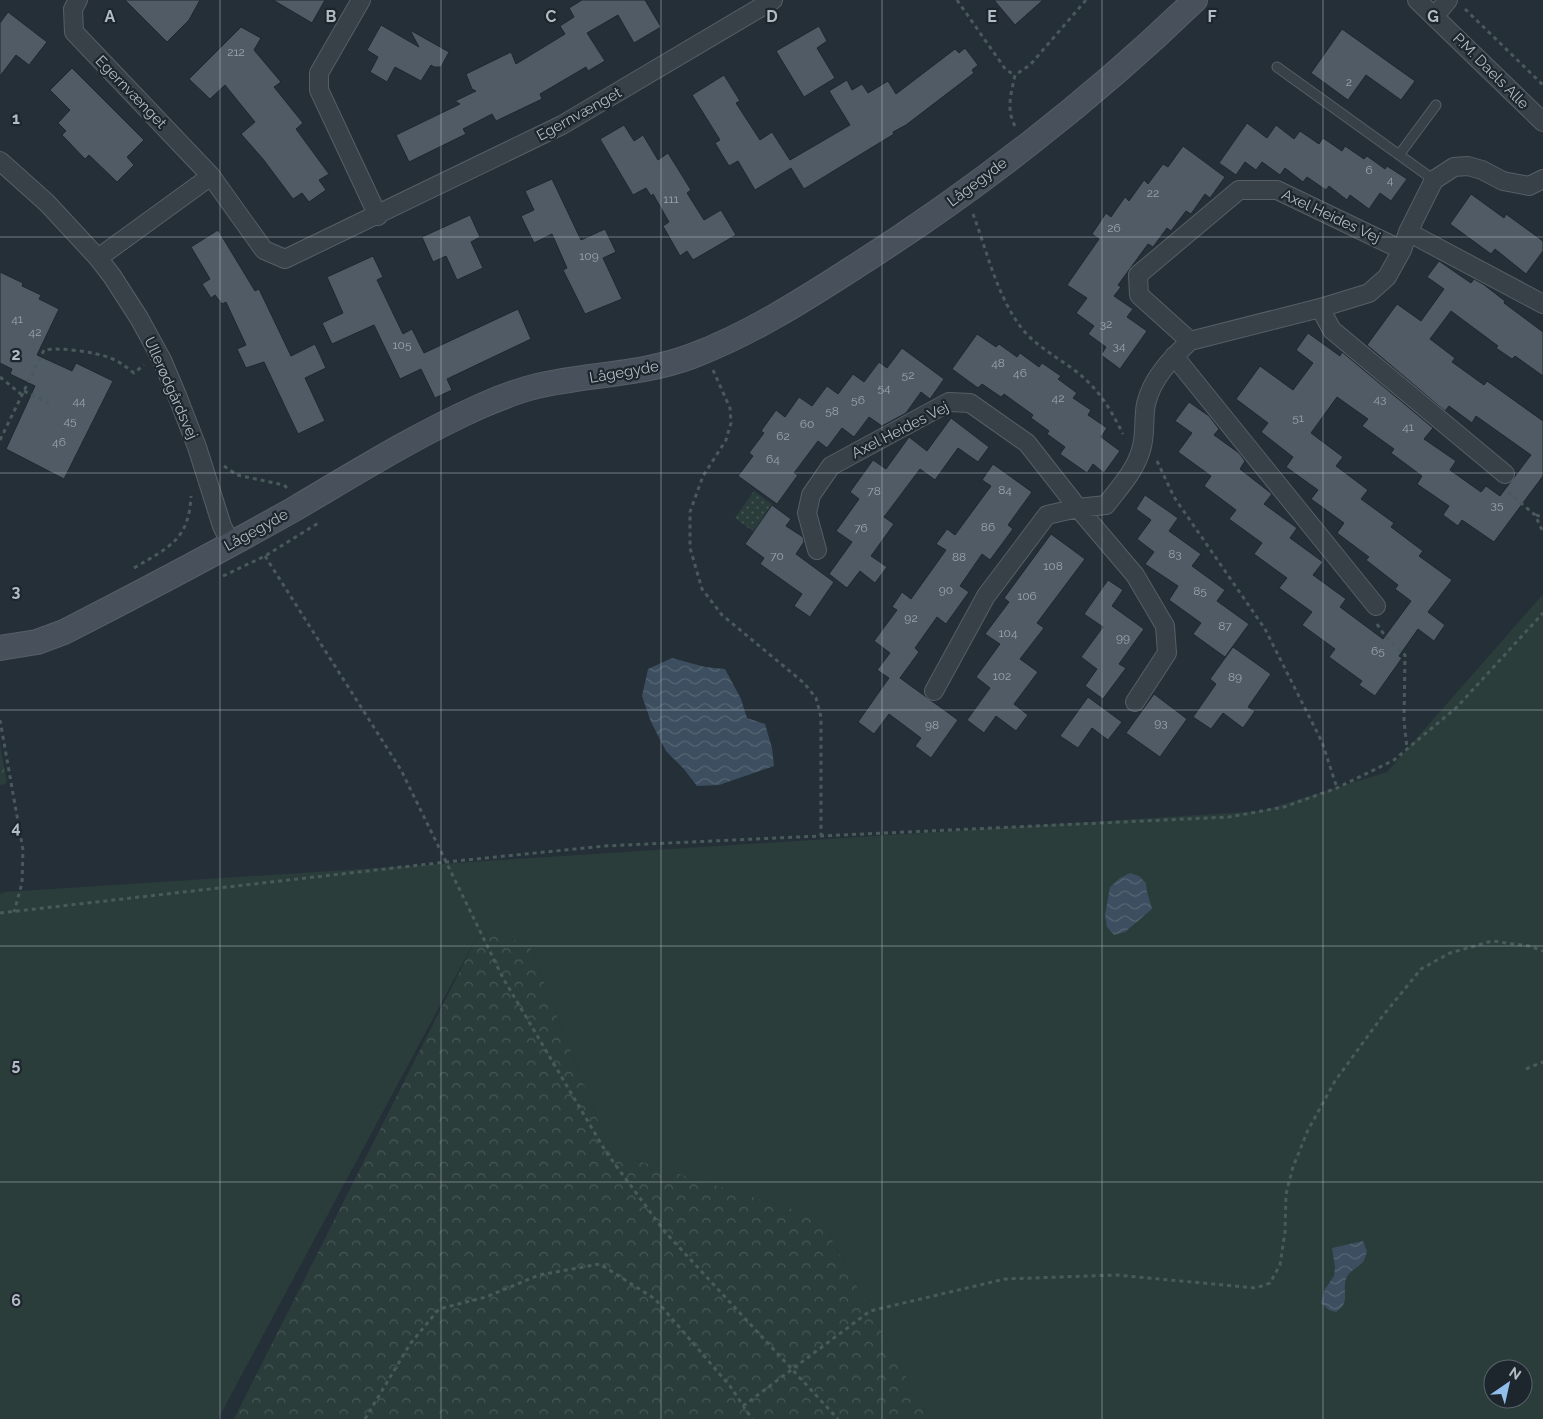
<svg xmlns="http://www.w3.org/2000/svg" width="1543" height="1419" viewBox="0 0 1543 1419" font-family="Raleway,sans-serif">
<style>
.grass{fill:#2a3d3b;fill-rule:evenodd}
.forest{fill:url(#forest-crowns)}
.park{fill:url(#park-dots)}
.water{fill:url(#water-waves)}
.building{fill:#505b66;stroke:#1f282f}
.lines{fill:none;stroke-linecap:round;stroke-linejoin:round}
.lane-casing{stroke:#565f66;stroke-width:11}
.street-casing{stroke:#565f66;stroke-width:20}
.secondary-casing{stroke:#565f66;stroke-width:26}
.path{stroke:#485a5a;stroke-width:3;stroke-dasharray:4 4;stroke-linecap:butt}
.lane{stroke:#384148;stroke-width:9}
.street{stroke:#384148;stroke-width:18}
.secondary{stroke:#47505b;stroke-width:24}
.grid{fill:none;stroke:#b3bcc4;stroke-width:1;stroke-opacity:0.55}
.labels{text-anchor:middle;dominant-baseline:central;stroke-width:4.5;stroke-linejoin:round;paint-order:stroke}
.number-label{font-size:12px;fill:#9aa4ac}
.street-label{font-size:15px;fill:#b3bcc4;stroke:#1d262d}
.grid-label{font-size:16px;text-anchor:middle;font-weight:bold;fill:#b3bcc4;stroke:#1d262d;stroke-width:4.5;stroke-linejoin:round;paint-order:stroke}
</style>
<defs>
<pattern id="forest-crowns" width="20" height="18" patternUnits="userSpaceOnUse" patternTransform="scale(1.25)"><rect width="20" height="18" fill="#2a3d3b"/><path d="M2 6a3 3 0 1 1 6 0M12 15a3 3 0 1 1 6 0" fill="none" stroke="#465756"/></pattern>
<pattern id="park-dots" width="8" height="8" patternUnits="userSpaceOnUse" patternTransform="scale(1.25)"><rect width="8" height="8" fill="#2a3d3b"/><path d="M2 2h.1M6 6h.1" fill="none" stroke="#465756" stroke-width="1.8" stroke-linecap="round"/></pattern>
<pattern id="water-waves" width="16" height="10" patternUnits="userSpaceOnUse" patternTransform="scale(1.25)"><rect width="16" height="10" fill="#3c4e5f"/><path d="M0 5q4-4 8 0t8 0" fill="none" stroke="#566674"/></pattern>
</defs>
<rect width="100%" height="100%" fill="#252f38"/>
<!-- grass -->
<path class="grass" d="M 1543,594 L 1543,1419 L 924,1419 L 927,1415 L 820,1218 L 610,1152 L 529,944 L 480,931 L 218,1419 L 0,1419 L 0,894 L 5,892 L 1261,811 L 1387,772 ZM 1493,1369 L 1523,1369 L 1523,1399 L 1493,1399 Z"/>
<!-- forest -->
<path class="forest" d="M 0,745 L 7,783 L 0,785 Z
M 480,931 L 529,944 L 610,1152 L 820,1218 L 927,1415 L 924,1419 L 234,1419 Z"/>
<!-- park -->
<path class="park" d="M 754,491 L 773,505 L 754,532 L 735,518 Z"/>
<!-- water -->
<path class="water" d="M 672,658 L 705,667 L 725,669 L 741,699 L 747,718 L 765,724 L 772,748 L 774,766 L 719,785 L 697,786 L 683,768 L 666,751 L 651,722 L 642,696 L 648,669 Z
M 1130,873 L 1139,876 L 1146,883 C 1146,892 1150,900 1152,909 L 1125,932 L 1114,935 L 1107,927 L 1105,915 L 1110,887 L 1120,878 Z
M 1363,1241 L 1367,1251 C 1366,1254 1365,1259 1363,1262 C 1357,1269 1349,1270 1346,1279 C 1342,1293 1351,1302 1336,1312 L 1329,1310 L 1321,1303 L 1325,1289 L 1334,1276 L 1335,1267 L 1332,1248 Z"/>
<!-- building -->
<path class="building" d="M 125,0 L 200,0 L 189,20 L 167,42 Z
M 273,0 L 325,0 L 312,23 Z
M 582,0 L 645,0 L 661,27 L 634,43 L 618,15 L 587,33 L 605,61 L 588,71 L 586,67 L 540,94 L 542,99 L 496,121 L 492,114 L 463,129 L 466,134 L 409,162 L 396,135 L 460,104 L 455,101 L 476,91 L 472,89 L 466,74 L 511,52 L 516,64 L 565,34 L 560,26 L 574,17 L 569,8 Z
M 994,0 L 1043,0 L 1015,25 Z
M 8,12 L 47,42 L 29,65 L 16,55 L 0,76 L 0,23 Z
M 381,25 L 419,47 L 410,30 L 449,52 L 441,67 L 434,67 L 431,65 L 421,81 L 395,67 L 387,82 L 370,72 L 378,57 L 367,50 Z
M 819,26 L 827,41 L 817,48 L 835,78 L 804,97 L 776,51 Z
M 241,27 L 261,38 L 254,50 L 281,82 L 274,87 L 303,123 L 296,129 L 329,174 L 319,180 L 326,190 L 309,202 L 302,193 L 293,199 L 263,159 L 241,134 L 255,122 L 225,85 L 210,99 L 189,79 Z
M 1342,29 L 1415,81 L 1401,100 L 1366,75 L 1348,100 L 1311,73 Z
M 965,48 L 978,65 L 972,70 L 974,73 L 906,125 L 893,132 L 894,134 L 804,189 L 791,168 L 755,190 L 738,161 L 729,166 L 715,143 L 720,140 L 692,95 L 724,75 L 740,101 L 736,103 L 760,140 L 772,132 L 790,160 L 850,125 L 829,91 L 847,80 L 852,90 L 862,84 L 868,93 L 888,81 L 896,94 L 955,49 L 959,53 Z
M 72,68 L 144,140 L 127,157 L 134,165 L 117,182 L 89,155 L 85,159 L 62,135 L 66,131 L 58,123 L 70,110 L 50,90 Z
M 1247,123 L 1267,138 L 1276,125 L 1294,139 L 1300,131 L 1319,144 L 1323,138 L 1342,151 L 1345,146 L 1364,159 L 1367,156 L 1385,169 L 1387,166 L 1407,179 L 1391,201 L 1380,193 L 1369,209 L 1350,195 L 1347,200 L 1329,186 L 1326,190 L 1307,177 L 1303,182 L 1285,168 L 1280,175 L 1262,162 L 1256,170 L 1245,162 L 1236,175 L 1219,163 Z
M 624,125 L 634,141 L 643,135 L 658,160 L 668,153 L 691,190 L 687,193 L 704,220 L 721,210 L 736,235 L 693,260 L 687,251 L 680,256 L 663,226 L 669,222 L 653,194 L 651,196 L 646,188 L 633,195 L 600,139 Z
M 1183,146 L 1225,177 L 1210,198 L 1205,194 L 1191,214 L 1186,211 L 1171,231 L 1167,228 L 1153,247 L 1148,244 L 1118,285 L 1121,287 L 1114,296 L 1133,309 L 1127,317 L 1147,331 L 1120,369 L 1101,355 L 1106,347 L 1088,334 L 1094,326 L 1076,313 L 1087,298 L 1067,285 L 1099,239 L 1092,234 L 1106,213 L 1111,217 L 1125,197 L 1129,201 L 1144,180 L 1148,184 L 1163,164 L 1168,167 Z
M 552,179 L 581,240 L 605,229 L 616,252 L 603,258 L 622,299 L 585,314 L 563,270 L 567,268 L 552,234 L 534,243 L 521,216 L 534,210 L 525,191 Z
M 1471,194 L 1504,218 L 1506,214 L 1543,241 L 1543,251 L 1526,274 L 1495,249 L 1491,254 L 1450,224 Z
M 470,215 L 480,237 L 471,242 L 483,268 L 457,280 L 446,256 L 433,262 L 422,237 Z
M 218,230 L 255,291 L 259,289 L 291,356 L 315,344 L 326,368 L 305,378 L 325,421 L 298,434 L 264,362 L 246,368 L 237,349 L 246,345 L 226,302 L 222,304 L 215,295 L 211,298 L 202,284 L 210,279 L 191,247 Z
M 373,256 L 383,277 L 377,280 L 403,334 L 412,329 L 424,353 L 518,309 L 531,339 L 447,379 L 452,390 L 435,398 L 421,369 L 400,379 L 374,325 L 332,344 L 322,323 L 343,313 L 327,277 Z
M 1439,261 L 1471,283 L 1474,279 L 1483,284 L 1505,301 L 1504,303 L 1543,332 L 1543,376 L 1515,356 L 1512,359 L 1496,348 L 1498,346 L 1451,311 L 1430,339 L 1455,358 L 1452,362 L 1484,385 L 1487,381 L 1543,421 L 1543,476 L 1494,542 L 1462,520 L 1458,526 L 1443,515 L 1449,506 L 1417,484 L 1422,476 L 1391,453 L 1394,449 L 1362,426 L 1368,419 L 1337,397 L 1311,433 L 1343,457 L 1336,466 L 1368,490 L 1361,499 L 1394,523 L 1391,527 L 1423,551 L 1419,556 L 1452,580 L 1428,612 L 1445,625 L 1434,641 L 1418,629 L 1399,656 L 1402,658 L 1375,696 L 1359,685 L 1362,681 L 1329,657 L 1335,649 L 1302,625 L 1312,612 L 1279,588 L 1287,578 L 1254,554 L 1262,543 L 1229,519 L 1236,510 L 1204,486 L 1211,476 L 1178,452 L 1192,433 L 1175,421 L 1189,402 L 1209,416 L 1219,429 L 1214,435 L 1239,453 L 1245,461 L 1240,469 L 1272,494 L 1264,504 L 1297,528 L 1290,538 L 1323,562 L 1313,575 L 1346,599 L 1340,607 L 1383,639 L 1411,601 L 1395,589 L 1398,585 L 1366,560 L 1369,557 L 1337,533 L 1344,523 L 1311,499 L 1318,490 L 1286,467 L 1293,457 L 1261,432 L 1268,423 L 1236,399 L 1260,366 L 1293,390 L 1313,363 L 1296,350 L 1308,333 L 1340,356 L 1342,352 L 1433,428 L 1424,439 L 1456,461 L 1450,470 L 1481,492 L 1486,486 L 1500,496 L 1531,455 L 1476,416 L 1472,423 L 1449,406 L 1445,411 L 1367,345 L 1397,304 L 1421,321 L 1444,289 L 1427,277 Z
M 0,272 L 23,283 L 22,286 L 41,295 L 39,299 L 59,309 L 37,355 L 72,371 L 76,363 L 113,381 L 64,479 L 6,449 L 35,386 L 10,374 L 12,369 L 0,363 Z
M 977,334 L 996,347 L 999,344 L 1017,357 L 1020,353 L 1039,367 L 1042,363 L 1061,376 L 1058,379 L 1077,393 L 1073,398 L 1091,410 L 1088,415 L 1107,428 L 1101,437 L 1120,451 L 1104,473 L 1093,464 L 1087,473 L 1060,454 L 1065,447 L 1047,434 L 1049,431 L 1031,418 L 1033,415 L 1004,394 L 1001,397 L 982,384 L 978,388 L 952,369 Z
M 902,348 L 944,379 L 930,399 L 921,392 L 906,413 L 882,426 L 869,417 L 854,437 L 842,428 L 827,448 L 818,441 L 794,473 L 798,475 L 777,504 L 738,476 L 753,456 L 749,453 L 764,433 L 761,431 L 776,410 L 785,417 L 799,397 L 812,406 L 827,386 L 838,394 L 853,374 L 864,382 L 879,362 L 887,368 Z
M 951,418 L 989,447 L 978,462 L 958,448 L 935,480 L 920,469 L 884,517 L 894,524 L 871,556 L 887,567 L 875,583 L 860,571 L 847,588 L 829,574 L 852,542 L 836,531 L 859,499 L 850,492 L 873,460 L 886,469 L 909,437 L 927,451 Z
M 993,464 L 1032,492 L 1008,525 L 1013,529 L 990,560 L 982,554 L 960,586 L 969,592 L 946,624 L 937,617 L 915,648 L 919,652 L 900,678 L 958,720 L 931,758 L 915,746 L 921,738 L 889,714 L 874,734 L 858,722 L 889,678 L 877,670 L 890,653 L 874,641 L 897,610 L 892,607 L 902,592 L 911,599 L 946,550 L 936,544 L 947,529 L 955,535 L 991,486 L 982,480 Z
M 1145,495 L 1178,518 L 1169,531 L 1201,554 L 1192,566 L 1225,590 L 1217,601 L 1249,624 L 1225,657 L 1193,634 L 1201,623 L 1169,600 L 1178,586 L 1145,564 L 1154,552 L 1137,539 L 1151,520 L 1136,509 Z
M 772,505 L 791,519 L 786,526 L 803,537 L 804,542 L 796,554 L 834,582 L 810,617 L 794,606 L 802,594 L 760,564 L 764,558 L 745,544 Z
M 1051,534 L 1085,559 L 1037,623 L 1044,628 L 1020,659 L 1038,672 L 1014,704 L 1028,715 L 1016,731 L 996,716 L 984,733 L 967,720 L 990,688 L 976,677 L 1000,644 L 985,634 L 1009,602 L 1004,598 Z
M 1108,580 L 1123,590 L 1112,606 L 1144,629 L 1119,664 L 1126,668 L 1103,699 L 1085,686 L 1097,669 L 1081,657 L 1103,627 L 1084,614 Z
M 1233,647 L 1271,674 L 1248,707 L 1255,711 L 1243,728 L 1223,713 L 1211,729 L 1193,717 L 1216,684 L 1210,679 Z
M 1154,694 L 1187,719 L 1160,757 L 1126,733 Z
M 1088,697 L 1122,722 L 1108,740 L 1092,728 L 1078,748 L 1060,736 Z"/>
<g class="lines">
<!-- lane casing -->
<g class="lane-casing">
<path id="lane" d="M 1277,67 L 1434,180
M 1399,155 L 1436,105"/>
</g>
<!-- street casing -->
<g class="street-casing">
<path id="street" d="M 78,0 L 73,9 L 74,32 L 211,176 L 98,258
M 361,0 L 319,73 L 319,90 L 378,216
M 1417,0 L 1543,122
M 1435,16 L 1448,0
M 0,161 L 47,203 L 98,258 L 112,276 L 139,318 L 162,360 L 178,398 L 197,447 L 222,526 L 231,544
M 211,176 L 264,250 L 285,259 L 562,125 L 773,0
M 1408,232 L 1543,304
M 1320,308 L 1332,330 L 1505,474
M 1190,341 L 1139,295 L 1138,275 L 1239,190 L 1277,190 L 1402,250
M 1174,356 L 1376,606
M 817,550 L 807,513 L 811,495 L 831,466 L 949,402 L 970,403 L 1027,443 L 1078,508 L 1106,505 C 1119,488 1135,471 1141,450 C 1146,435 1143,419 1146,404 C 1152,378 1171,359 1190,341 L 1320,308 L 1369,293 L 1387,277 L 1402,250 L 1408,232 L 1434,180 L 1454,167 L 1468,166 L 1482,170 L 1503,181 L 1529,186 L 1543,179
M 934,691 L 986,596 L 1047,515 L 1078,508 L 1135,575 L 1165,626 L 1167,653 L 1135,702"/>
</g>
<!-- secondary casing -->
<g class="secondary-casing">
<path id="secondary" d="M 0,648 L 37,642 L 64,632 C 142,592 220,551 296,508 C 357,472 416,435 481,406 C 499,398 517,391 537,386 C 588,374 642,375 692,356 C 748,335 802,301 853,268 C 973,192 1093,99 1195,0"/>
</g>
<!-- path -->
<path class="path" d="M 957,0 L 1006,70 L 1015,75
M 1465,9 L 1543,85
M 1015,126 C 1006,109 1011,94 1015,75 L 1030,65 L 1086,0
M 973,214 C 987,251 996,293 1020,326 C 1036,348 1064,360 1084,378 C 1102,394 1113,414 1123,434
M 713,370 L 730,408 L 731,423 L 726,440 L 703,476 L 690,512 L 690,548 L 702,589 L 722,615 L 804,683 L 816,698 L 821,717 L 821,836
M 0,377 L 22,395
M 24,391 L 52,405
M 0,440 L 44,350 C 59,347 96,352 110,358 C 119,361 126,367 134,373 L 144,365
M 1157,461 L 1174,497 L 1265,629 L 1322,742 L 1337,788
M 224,466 L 237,475 L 284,485 L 287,488
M 1508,492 L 1535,515 L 1543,532
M 1536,515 L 1543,517
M 265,556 L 401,770 L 503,978 L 606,1152 L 665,1232 L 838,1419
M 134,568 C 169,547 189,540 191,496
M 223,576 L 265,556 L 320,522
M 1377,624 L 1385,636 L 1405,655 L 1404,721 L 1407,748
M 0,720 L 23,850 L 22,883 L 14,912
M 0,913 L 446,862 L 605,846 L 1229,817 L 1284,807 L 1337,788 L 1394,760 L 1457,707 L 1543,613
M 1526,1069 L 1543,1062
M 743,1406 L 870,1311 L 1005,1279 L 1116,1275 L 1256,1288 L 1270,1283 L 1280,1265 L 1285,1232 L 1286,1194 L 1293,1167 L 1308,1130 L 1335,1081 L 1381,1018 L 1421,969 L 1450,953 L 1492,941 L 1529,946 L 1543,951
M 365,1419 L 410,1344 L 439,1309 L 486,1297 L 539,1275 L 600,1264 L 655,1299 L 730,1386 L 752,1419"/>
<!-- lane -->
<use href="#lane" class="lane"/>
<!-- street -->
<use href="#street" class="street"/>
<!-- secondary -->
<use href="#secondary" class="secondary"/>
</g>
<!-- grid -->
<path class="grid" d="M 220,0 L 220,1419M 441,0 L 441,1419M 661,0 L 661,1419M 882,0 L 882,1419M 1102,0 L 1102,1419M 1323,0 L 1323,1419M 0,237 L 1543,237M 0,473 L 1543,473M 0,710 L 1543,710M 0,946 L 1543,946M 0,1182 L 1543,1182"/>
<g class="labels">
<!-- number labels -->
<g class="number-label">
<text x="236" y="52">212</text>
<text x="1349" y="82">2</text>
<text x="1369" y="170">6</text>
<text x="1390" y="180">4</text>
<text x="1153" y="193">22</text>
<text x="671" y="199">111</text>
<text x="1114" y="228">26</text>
<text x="589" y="256">109</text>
<text x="17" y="319">41</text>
<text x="1106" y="324">32</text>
<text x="35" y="332">42</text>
<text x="402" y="345">105</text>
<text x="1119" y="346">34</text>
<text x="998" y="363">48</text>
<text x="1020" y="373">46</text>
<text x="908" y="375">52</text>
<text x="884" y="388">54</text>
<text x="1058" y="398">42</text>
<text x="1380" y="399">43</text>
<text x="858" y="400">56</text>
<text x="79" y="401">44</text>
<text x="832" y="411">58</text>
<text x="1298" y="418">51</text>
<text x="70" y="421">45</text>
<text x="807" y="424">60</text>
<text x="1408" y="427">41</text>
<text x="783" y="436">62</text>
<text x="59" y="442">46</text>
<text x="773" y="459">64</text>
<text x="1005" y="490">84</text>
<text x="874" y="491">78</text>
<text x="1497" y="505">35</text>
<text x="988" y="527">86</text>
<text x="861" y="528">76</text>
<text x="1175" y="554">83</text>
<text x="777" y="556">70</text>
<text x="959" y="557">88</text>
<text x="1053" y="566">108</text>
<text x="946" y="590">90</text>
<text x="1200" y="591">85</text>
<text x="1027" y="596">106</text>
<text x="911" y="618">92</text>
<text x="1225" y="626">87</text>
<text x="1008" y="633">104</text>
<text x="1123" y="638">99</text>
<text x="1378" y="651">65</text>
<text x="1002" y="676">102</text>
<text x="1235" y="677">89</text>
<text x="1161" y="723">93</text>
<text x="932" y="725">98</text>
</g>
<!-- street labels -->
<g class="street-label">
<text transform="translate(1491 71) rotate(45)">P.M. Daels Alle</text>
<text transform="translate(131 92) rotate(46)">Egernvænget</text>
<text transform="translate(579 114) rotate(-29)">Egernvænget</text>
<text transform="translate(977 182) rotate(-37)">Lågegyde</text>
<text transform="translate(1331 216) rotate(25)">Axel Heides Vej</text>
<text transform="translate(624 372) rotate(-10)">Lågegyde</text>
<text transform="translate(171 388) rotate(66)">Ullerødgårdsvej</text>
<text transform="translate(900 430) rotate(-27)">Axel Heides Vej</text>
<text transform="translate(256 530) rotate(-29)">Lågegyde</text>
</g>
</g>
<g class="grid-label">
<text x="110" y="22">A</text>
<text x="331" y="22">B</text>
<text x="551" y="22">C</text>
<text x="772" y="22">D</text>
<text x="992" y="22">E</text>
<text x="1212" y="22">F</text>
<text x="1433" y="22">G</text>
<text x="16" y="124">1</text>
<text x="16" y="360">2</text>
<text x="16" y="597">3</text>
<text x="16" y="833">4</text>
<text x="16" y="1070">5</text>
<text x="16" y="1306">6</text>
</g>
<!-- north arrow -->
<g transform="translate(1508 1384) rotate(34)"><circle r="24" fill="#1d262d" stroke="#596269"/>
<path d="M0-4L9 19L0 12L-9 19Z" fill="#92beeb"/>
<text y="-8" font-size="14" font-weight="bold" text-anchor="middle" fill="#b3bcc4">N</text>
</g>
</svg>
